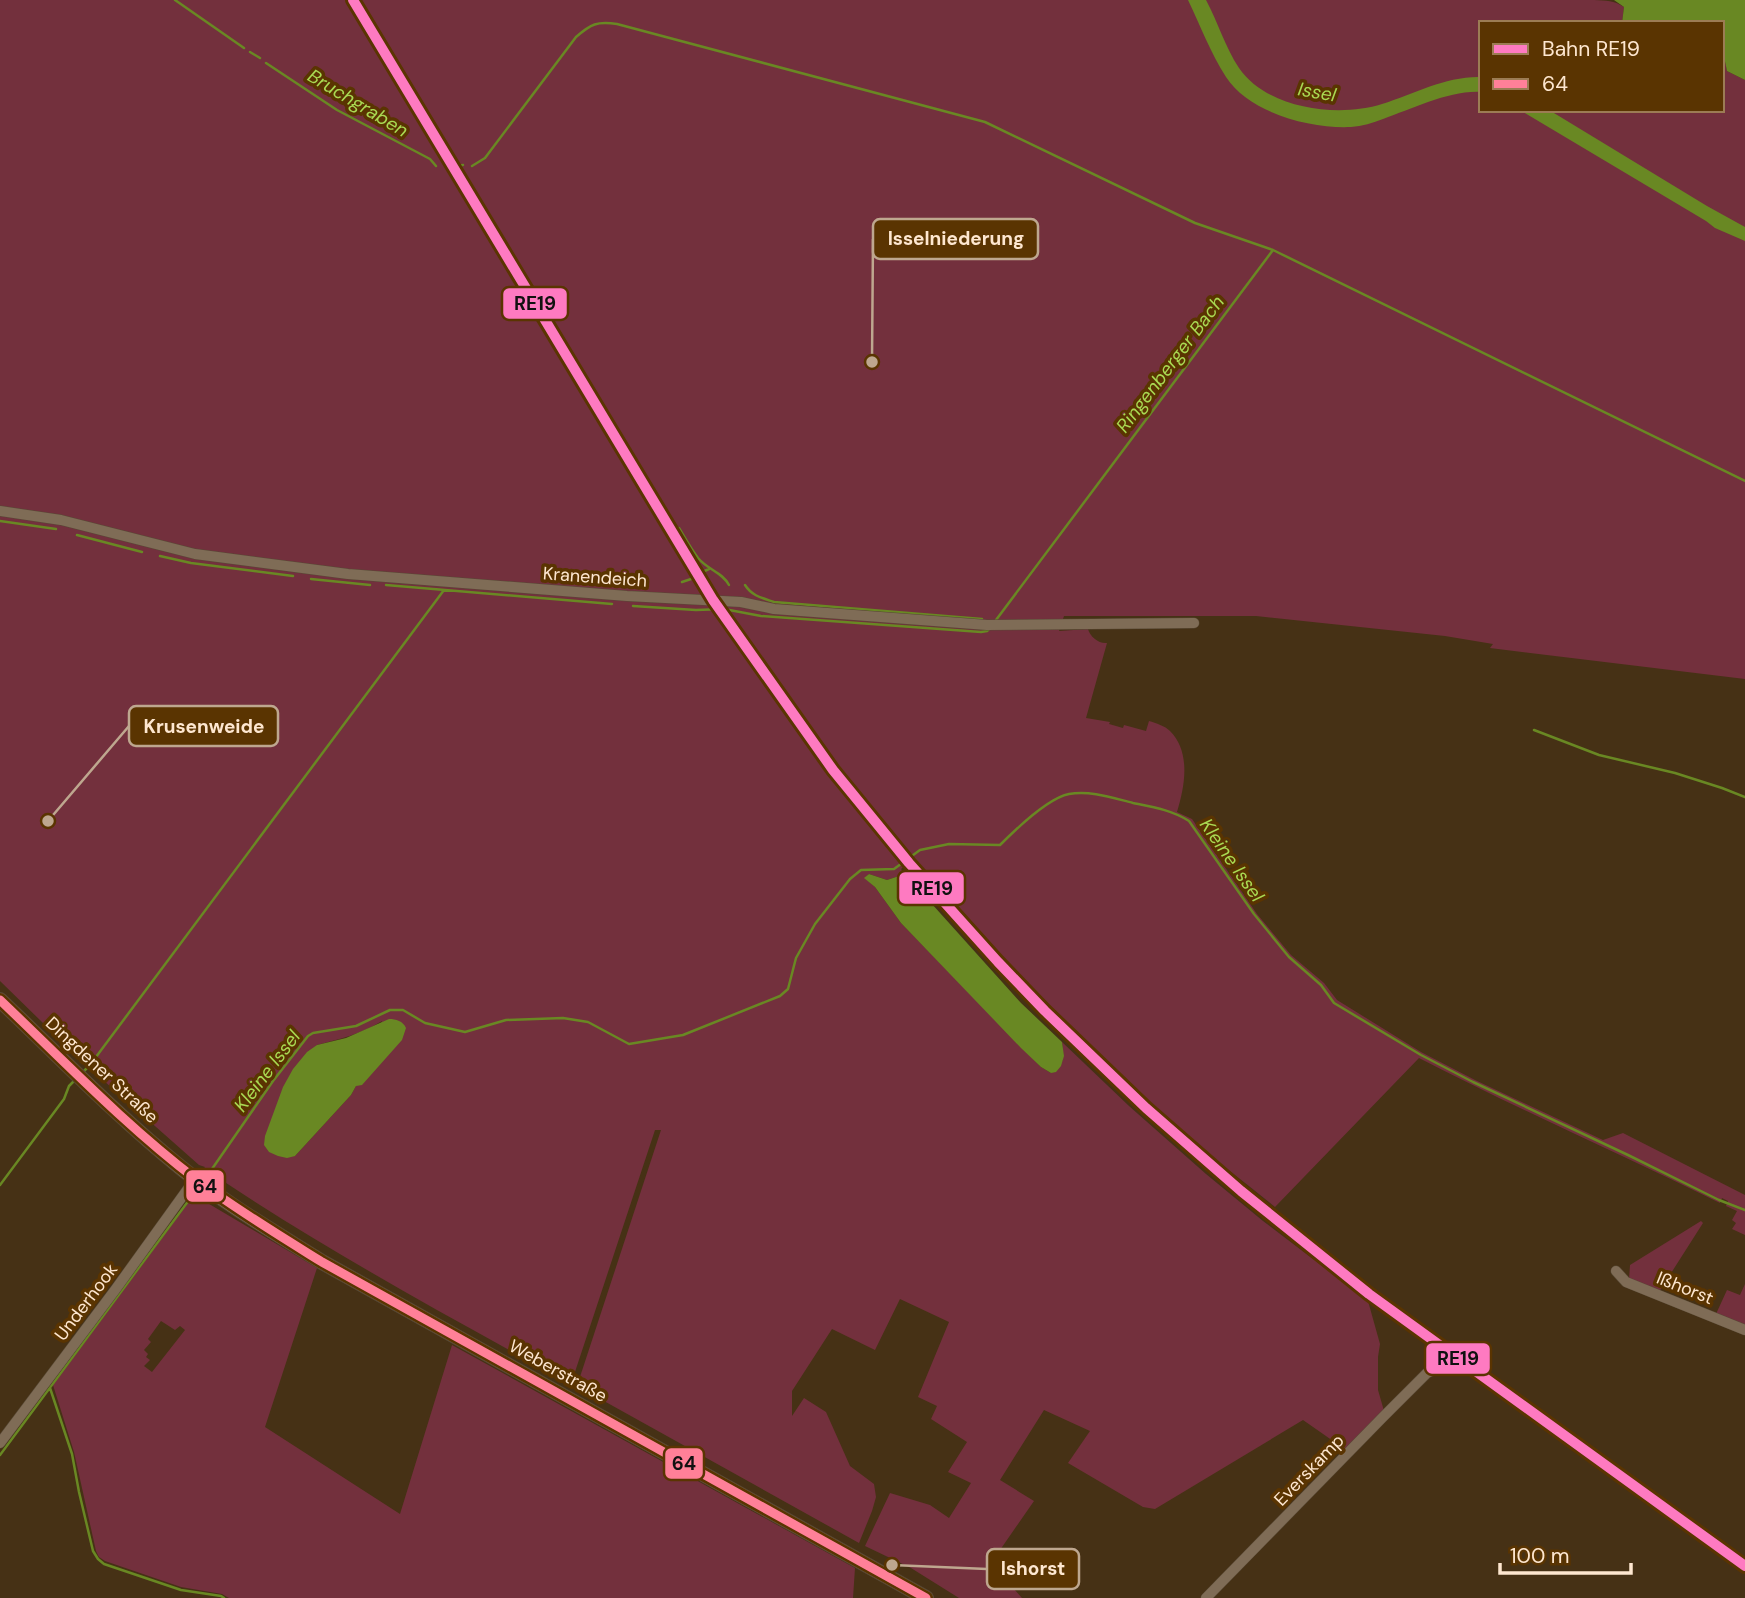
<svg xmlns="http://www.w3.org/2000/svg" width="1745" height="1598" viewBox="0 0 1745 1598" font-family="'DM Sans',sans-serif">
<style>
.green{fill:#73303d;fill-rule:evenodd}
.water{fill:#698823}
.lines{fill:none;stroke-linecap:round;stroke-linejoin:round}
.stream{stroke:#698823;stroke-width:2.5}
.street-casing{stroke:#584935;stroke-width:11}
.secondary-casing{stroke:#584935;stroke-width:16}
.street{stroke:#7f6c56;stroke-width:10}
.secondary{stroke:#7f6c56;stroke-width:14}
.bus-1-casing{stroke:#5a3401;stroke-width:14}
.bus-1{stroke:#ff8098;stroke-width:9}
.rail-1-casing{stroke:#5a3401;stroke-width:16}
.rail-1{stroke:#fe7ac1;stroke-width:10}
.labels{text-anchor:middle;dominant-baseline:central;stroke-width:7;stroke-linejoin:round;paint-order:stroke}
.street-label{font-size:18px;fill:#fee7d0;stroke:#5a3401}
.water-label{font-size:19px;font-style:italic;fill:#a9d952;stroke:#5a3401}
.leader{fill:none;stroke:#bea78f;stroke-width:2.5}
.callout-dot{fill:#bea78f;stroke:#5a3401;stroke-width:2.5}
.callout{fill:#5a3401;stroke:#bea78f;stroke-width:2.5}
.callout-label{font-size:19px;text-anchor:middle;font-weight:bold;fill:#fee7d0}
.line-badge{stroke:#5a3401;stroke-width:2.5}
.pale-badge-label{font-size:19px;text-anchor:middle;font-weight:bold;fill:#111}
</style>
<rect width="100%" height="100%" fill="#463115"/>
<!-- green -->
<path class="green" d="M 0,0 L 1594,0 C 1607,1 1613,0 1624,7 L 1622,23 L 1481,23 L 1481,110 L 1722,110 L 1723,48 L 1727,71 L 1745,80 L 1745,679 L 1490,648 L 1493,644 L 1445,636 L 1256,616 L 1064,616 L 1059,631 L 1088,629 C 1090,637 1099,644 1107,643 L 1086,718 L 1110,722 L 1109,724 L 1123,728 L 1124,725 L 1146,731 L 1149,721 C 1156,723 1165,726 1170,731 C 1191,752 1185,786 1177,812 L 1192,819 L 1257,914 L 1291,955 L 1324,983 L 1337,1000 L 1421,1052 L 1475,1080 L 1603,1140 L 1623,1133 L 1745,1195 L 1745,1235 L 1732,1229 L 1736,1223 L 1732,1220 L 1737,1211 L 1726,1206 L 1728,1201 L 1722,1198 L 1720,1203 C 1620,1154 1518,1109 1419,1058 L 1275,1207 C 1246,1183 1216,1161 1187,1136 C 1089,1051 1000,956 914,859 L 901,869 L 905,874 L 887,880 L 869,874 L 865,878 L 875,887 L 901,923 L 1041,1067 L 1051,1073 C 1065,1063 1064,1059 1062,1042 L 1129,1106 L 1206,1174 L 1263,1221 L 1368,1301 L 1380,1344 L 1378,1357 L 1378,1390 L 1384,1411 L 1346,1450 L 1303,1420 L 1155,1509 L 1143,1507 L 1068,1463 L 1090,1431 L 1044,1410 L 1000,1480 L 1034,1501 L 991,1563 L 1022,1598 L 959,1598 L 911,1568 L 865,1546 L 890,1493 L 930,1505 L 949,1518 L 971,1483 L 948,1472 L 967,1442 L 931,1419 L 937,1406 L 918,1397 L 949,1322 L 900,1299 L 875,1350 L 832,1329 L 792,1391 L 792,1416 L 804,1398 L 826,1412 L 850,1466 L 874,1484 L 876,1497 L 872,1511 L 859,1543 L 577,1386 L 661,1130 L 655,1130 L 571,1384 C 451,1318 331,1253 217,1177 L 214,1170 L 210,1169 L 206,1174 L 202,1171 L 205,1167 L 199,1165 L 86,1065 L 0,981 ZM 382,1021 L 356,1086 L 351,1095 L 295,1156 L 317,1045 C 340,1039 361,1034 382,1021 Z
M 194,1195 L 317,1268 L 265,1427 L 400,1514 L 452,1345 L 855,1568 L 853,1598 L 229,1598 L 222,1594 L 181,1587 L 105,1561 L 99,1557 L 96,1551 L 74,1452 L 53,1385 ZM 161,1321 L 175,1330 L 180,1326 L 185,1330 L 152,1372 L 144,1366 L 150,1360 L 146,1357 L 148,1354 L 144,1350 L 151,1342 L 148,1339 Z
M 1701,1221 L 1703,1223 L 1659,1292 L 1629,1279 L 1630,1265 Z
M 1745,1284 L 1745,1328 L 1716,1314 L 1727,1290 L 1740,1295 Z"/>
<!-- water -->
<path class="water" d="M 1188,0 L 1206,0 C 1218,22 1225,47 1239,68 C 1267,109 1338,118 1382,104 C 1414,94 1446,76 1481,77 L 1481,92 C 1450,90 1412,109 1383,119 C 1373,123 1362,126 1351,127 C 1311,129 1249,113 1226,77 C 1211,54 1200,25 1188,0 Z
M 1614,0 L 1745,0 L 1745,80 L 1727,71 L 1722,47 L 1722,23 L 1622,23 L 1624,7 Z
M 1520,110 L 1549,110 L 1707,206 L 1745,227 L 1745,241 L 1715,228 L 1706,221 Z
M 869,874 L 887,880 L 905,874 L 1021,1003 L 1062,1042 L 1064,1056 L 1061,1066 L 1056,1072 L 1051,1073 L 1041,1067 L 1021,1048 L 901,923 L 875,887 L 864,878 Z
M 389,1019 C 396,1019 403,1021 406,1028 L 402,1040 L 362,1085 L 356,1086 L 351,1095 L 295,1156 L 287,1158 L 278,1156 L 269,1152 L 264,1145 L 265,1136 L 283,1087 L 293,1069 L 307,1052 L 317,1045 L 346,1038 Z"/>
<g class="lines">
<!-- stream -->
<path class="stream" d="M 175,0 L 244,48
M 250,52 L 260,58
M 266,63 L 337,110 L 430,159 L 436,166
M 456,166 L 463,165
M 472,166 L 485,158 L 576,37 C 591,24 597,21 617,24 L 985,122 L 1195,223 L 1273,250 L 1745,481
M 0,521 L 56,529
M 679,528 C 685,538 691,549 698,558 C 708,570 722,572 729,585
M 77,535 L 142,552
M 160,556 L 191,563 L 293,576
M 700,573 L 709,569
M 311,579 L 370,585
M 682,582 L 691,579
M 386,585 L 612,604
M 745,585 C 752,596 762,598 774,602 L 982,619
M 633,606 L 696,610 L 724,609 L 761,616 L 981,632 L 987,631 L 990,628
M 996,620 L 1273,250
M 1534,730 L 1599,755 L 1675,773 L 1722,788 L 1745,797
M 83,1072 L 90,1065 L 444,590
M 212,1169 L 273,1081 L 308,1036 L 313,1033 L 356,1026 L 390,1010 L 403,1010 L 425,1023 L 465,1032 L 506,1020 L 563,1018 L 588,1022 L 629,1044 L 683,1035 L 780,996 L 788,989 L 796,958 L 815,924 L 850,879 L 861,870 L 894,869 L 920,850 L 949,844 L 1000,845 C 1016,829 1048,798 1069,794 C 1090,790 1113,798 1133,803 C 1153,807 1172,810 1189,821 L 1254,914 L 1289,957 L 1321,985 L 1334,1003 L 1421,1055 L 1473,1082 L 1628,1155 L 1719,1200 L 1745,1210
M 0,1185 L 64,1099 L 69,1086 L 76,1079
M 50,1388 L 72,1454 L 79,1492 L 93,1551 L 98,1559 L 104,1564 L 181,1590 L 221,1596 L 224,1598
M 0,1455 L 195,1192"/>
<!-- street casing -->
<g class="street-casing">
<path id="street" d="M 0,511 L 61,520 L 195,554 L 348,574 L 627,596 L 741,602 L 774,609 L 987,625 L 1194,623
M 1616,1271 L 1626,1282 L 1745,1330
M 0,1443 L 115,1290 L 195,1179
M 1206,1598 L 1382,1418 L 1427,1373 L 1438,1368"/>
</g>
<!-- secondary casing -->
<g class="secondary-casing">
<path id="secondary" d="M 0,1000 C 59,1056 117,1116 180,1167 C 224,1203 274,1232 322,1262 L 926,1598"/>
</g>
<!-- street -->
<use href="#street" class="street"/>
<!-- secondary -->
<use href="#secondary" class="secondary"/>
<!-- bus-1 casing -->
<g class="bus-1-casing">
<path id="bus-1" d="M 0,1000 C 64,1061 126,1126 197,1180 C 237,1210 280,1236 322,1262 L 926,1598"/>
</g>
<!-- bus-1 -->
<use href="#bus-1" class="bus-1"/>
<!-- rail-1 casing -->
<g class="rail-1-casing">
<path id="rail-1" d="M 353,0 L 713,600 L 833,770 L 909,863 L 998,962 L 1045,1011 L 1146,1108 L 1241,1191 L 1369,1294 L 1745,1566"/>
</g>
<!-- rail-1 -->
<use href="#rail-1" class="rail-1"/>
</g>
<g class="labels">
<!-- street labels -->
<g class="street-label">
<text transform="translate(595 577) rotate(4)">Kranendeich</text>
<text transform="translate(102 1070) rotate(43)">Dingdener Straße</text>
<text transform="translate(1685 1288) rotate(22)">Ißhorst</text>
<text transform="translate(86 1302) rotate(-53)">Underhook</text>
<text transform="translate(558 1371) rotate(29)">Weberstraße</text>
<text transform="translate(1309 1470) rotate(-46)">Everskamp</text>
</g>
<!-- water labels -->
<g class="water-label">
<text transform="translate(1317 92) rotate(10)">Issel</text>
<text transform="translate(358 103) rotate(31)">Bruchgraben</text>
<text transform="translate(1170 364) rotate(-53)">Ringenberger Bach</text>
<text transform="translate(1232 860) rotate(55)">Kleine Issel</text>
<text transform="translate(267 1071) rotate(-53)">Kleine Issel</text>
</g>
</g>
<!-- callouts -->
<path class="leader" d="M872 362L873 239M48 821L129 726M892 1565L987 1569"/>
<g class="callout-dot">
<circle cx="872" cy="362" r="7"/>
<circle cx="48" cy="821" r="7"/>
<circle cx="892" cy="1565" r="7"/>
</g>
<g class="callout">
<rect x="873" y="219" width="165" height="40" rx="7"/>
<rect x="129" y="706" width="149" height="40" rx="7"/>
<rect x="987" y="1549" width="92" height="40" rx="7"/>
</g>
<g class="callout-label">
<text x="956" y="245">Isselniederung</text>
<text x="204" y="733">Krusenweide</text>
<text x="1033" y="1575">Ishorst</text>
</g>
<g class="line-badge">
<rect x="502" y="287" width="66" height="33" rx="7" fill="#fe7ac1"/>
<rect x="898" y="871" width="67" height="34" rx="7" fill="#fe7ac1"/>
<rect x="185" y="1169" width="40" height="34" rx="7" fill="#ff8098"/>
<rect x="1425" y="1342" width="66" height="33" rx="7" fill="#fe7ac1"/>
<rect x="664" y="1447" width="40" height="33" rx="7" fill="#ff8098"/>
</g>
<g class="pale-badge-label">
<text x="535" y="310">RE19</text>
<text x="932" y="895">RE19</text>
<text x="205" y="1193">64</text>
<text x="1458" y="1365">RE19</text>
<text x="684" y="1470">64</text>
</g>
<!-- legend -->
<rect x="1479" y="21" width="245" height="91" fill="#5a3401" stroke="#9c7c54" stroke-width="2"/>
<rect x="1493" y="44" width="35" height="10" fill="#fe7ac1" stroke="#9c7c54" stroke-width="2"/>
<text x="1542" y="56" font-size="21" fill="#fee7d0">Bahn RE19</text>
<rect x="1493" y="79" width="35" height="10" fill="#ff8098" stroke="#9c7c54" stroke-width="2"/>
<text x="1542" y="91" font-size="21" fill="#fee7d0">64</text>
<!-- scale -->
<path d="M1500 1563v10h131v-10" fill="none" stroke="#fee7d0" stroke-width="3.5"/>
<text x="1510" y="1563" font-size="21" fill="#fee7d0" stroke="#5a3401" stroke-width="5" paint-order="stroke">100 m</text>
</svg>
